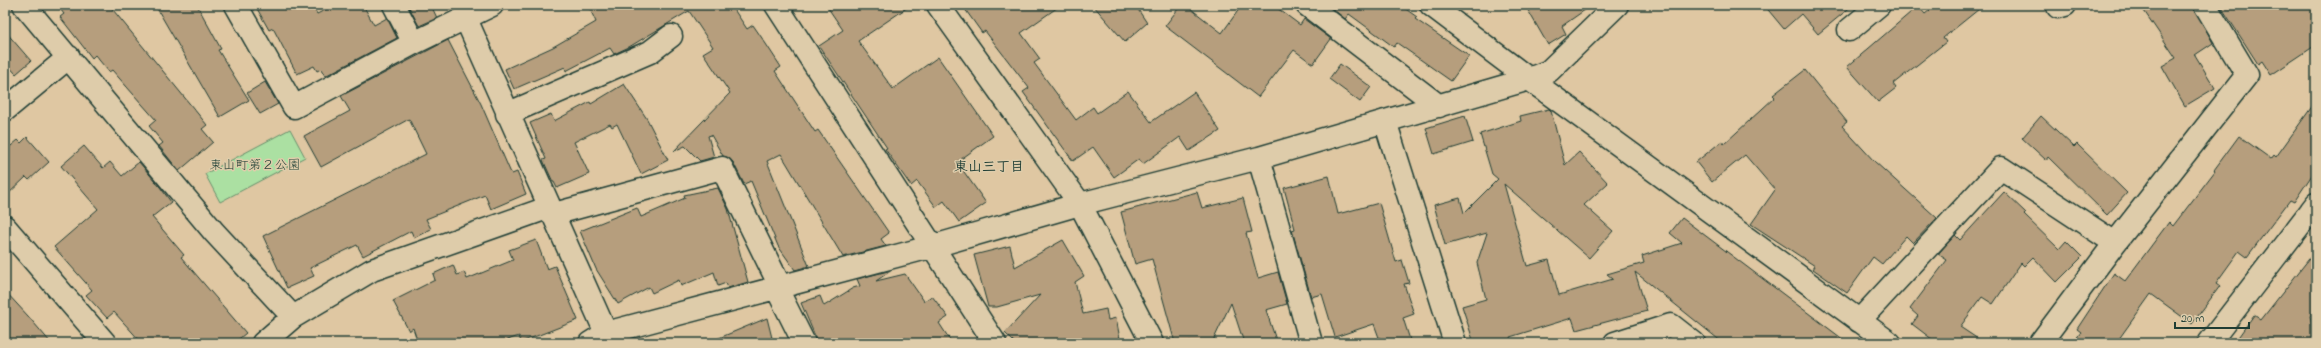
<svg xmlns="http://www.w3.org/2000/svg" width="2321" height="348" viewBox="0 0 2321 348" font-family="'Indie Flower','Klee One',sans-serif">
<style>
.green{fill:#abe0a2;stroke:#658e6b}
.building{fill:#b69e7d;stroke:#1f3d34}
.lines{fill:none;stroke-linecap:round;stroke-linejoin:round}
.minor-casing{stroke:#1f3d34;stroke-width:25}
.minor{stroke:#deccaa;stroke-width:22}
.labels{text-anchor:middle;dominant-baseline:central;stroke-width:3;stroke-linejoin:round;paint-order:stroke}
.park-label{font-size:13px;fill:#26453a;stroke:#deccaa}
.neighbourhood-label{font-size:14px;font-weight:bold;fill:#1f3d34;stroke:#deccaa}
</style>
<rect width="100%" height="100%" fill="#dfc7a2"/>
<filter id="ink" filterUnits="userSpaceOnUse"><feTurbulence type="fractalNoise" baseFrequency=".025" numOctaves="2"/><feDisplacementMap in="SourceGraphic" scale="8" xChannelSelector="R" yChannelSelector="G"/><feConvolveMatrix kernelMatrix="1 2 1 2 8 2 1 2 1" color-interpolation-filters="sRGB"/></filter>
<g filter="url(#ink)">
<!-- green -->
<path class="green" d="M 290,129 L 305,157 L 220,202 L 205,174 Z"/>
<!-- building -->
<path class="building" d="M 57,5 L 109,5 L 207,125 L 202,129 L 213,142 L 179,171 L 159,146 L 163,143 L 149,126 L 156,120 L 112,70 L 109,72 L 95,55 L 92,58 L 60,17 L 64,14 Z
M 155,5 L 197,5 L 221,49 L 218,50 L 249,100 L 220,117 Z
M 255,5 L 312,5 L 317,14 L 335,5 L 363,5 L 374,25 L 387,18 L 397,38 L 325,76 L 321,69 L 317,71 L 314,66 L 297,74 L 273,28 L 269,30 Z
M 414,5 L 431,5 L 437,18 L 419,26 L 409,7 Z
M 588,5 L 731,5 L 747,29 L 753,25 L 766,44 L 781,67 L 775,71 L 815,132 L 818,130 L 889,233 L 881,239 L 886,246 L 843,257 L 781,154 L 767,161 L 809,266 L 795,270 L 778,246 L 751,181 L 744,184 L 733,162 L 729,158 L 723,156 L 711,135 L 708,136 L 714,157 L 700,161 L 685,146 L 674,151 L 730,93 L 703,53 L 713,47 L 689,11 L 629,47 L 614,54 L 610,48 L 566,71 L 565,67 L 514,89 L 505,69 L 553,47 L 596,22 Z
M 826,5 L 911,5 L 858,41 L 893,89 L 938,57 L 993,136 L 957,162 L 986,203 L 959,222 L 944,201 L 936,207 L 917,181 L 911,186 L 885,149 L 887,148 L 819,46 L 843,30 Z
M 962,5 L 1061,5 L 1021,33 L 1040,59 L 1034,63 L 1076,120 L 1093,107 L 1097,113 L 1128,91 L 1151,122 L 1194,92 L 1220,131 L 1189,151 L 1180,137 L 1143,164 L 1139,159 L 1114,177 L 1093,147 L 1073,161 L 1023,92 L 1029,88 L 985,31 L 982,33 Z
M 1093,5 L 1135,5 L 1147,23 L 1125,42 Z
M 1181,5 L 1186,5 L 1222,33 L 1242,5 L 1273,5 L 1300,25 L 1304,19 L 1331,39 L 1313,64 L 1294,50 L 1258,97 L 1165,26 Z
M 1328,5 L 1400,5 L 1417,17 L 1415,19 L 1469,56 L 1451,81 L 1397,43 L 1394,47 L 1349,14 L 1345,19 Z
M 1525,5 L 1592,5 L 1562,26 L 1566,34 L 1548,45 Z
M 1764,5 L 1853,5 L 1818,34 L 1801,14 L 1784,29 Z
M 1936,5 L 1984,5 L 1943,38 L 1946,42 L 1893,84 L 1896,88 L 1878,102 L 1847,67 L 1918,6 L 1925,14 Z
M 2140,5 L 2193,5 L 2213,43 L 2195,55 L 2215,88 L 2185,106 L 2162,66 L 2176,58 Z
M 2220,5 L 2316,5 L 2316,45 L 2271,75 L 2262,61 L 2258,64 Z
M 5,31 L 31,61 L 16,74 L 5,62 Z
M 448,40 L 481,104 L 510,171 L 512,174 L 517,172 L 526,194 L 491,209 L 485,195 L 426,219 L 431,229 L 414,238 L 411,231 L 363,256 L 357,245 L 310,268 L 314,276 L 287,288 L 263,236 L 426,154 L 409,119 L 321,167 L 304,136 L 350,111 L 341,96 Z
M 1340,64 L 1371,87 L 1360,102 L 1329,79 Z
M 1805,70 L 1847,122 L 1842,126 L 1874,161 L 1937,218 L 1913,243 L 1906,236 L 1882,264 L 1873,257 L 1847,293 L 1813,269 L 1815,266 L 1751,224 L 1775,190 L 1745,155 L 1712,182 L 1696,162 L 1722,141 L 1724,144 L 1775,97 L 1773,95 Z
M 265,82 L 278,104 L 260,114 L 247,93 Z
M 624,84 L 647,119 L 668,160 L 641,174 L 617,124 L 612,127 L 610,124 L 574,142 L 589,174 L 557,188 L 554,182 L 553,182 L 543,160 L 546,159 L 530,123 L 551,114 L 554,121 L 590,102 L 591,104 Z
M 2316,101 L 2316,169 L 2294,202 L 2290,200 L 2247,257 L 2239,251 L 2216,283 L 2220,286 L 2192,324 L 2151,294 L 2116,343 L 2073,343 L 2081,332 L 2077,329 L 2114,273 L 2125,281 L 2169,222 L 2173,226 L 2215,171 L 2214,170 L 2239,136 L 2271,159 L 2274,155 L 2276,157 Z
M 1549,109 L 1551,111 L 1565,165 L 1579,152 L 1608,183 L 1584,205 L 1613,231 L 1589,258 L 1504,184 L 1527,266 L 1549,260 L 1559,295 L 1613,279 L 1607,274 L 1644,263 L 1642,256 L 1682,243 L 1670,233 L 1682,218 L 1848,343 L 1723,343 L 1635,272 L 1647,311 L 1576,330 L 1572,318 L 1510,337 L 1512,343 L 1474,343 L 1462,306 L 1486,299 L 1477,263 L 1487,233 L 1445,245 L 1434,205 L 1460,198 L 1464,213 L 1498,179 L 1492,174 L 1480,134 L 1521,121 L 1520,116 Z
M 1465,116 L 1473,142 L 1434,154 L 1426,128 Z
M 2041,116 L 2074,147 L 2077,144 L 2127,193 L 2107,215 L 2048,157 L 2046,160 L 2022,138 Z
M 27,137 L 49,162 L 29,180 L 26,177 L 5,197 L 5,151 L 18,140 L 21,143 Z
M 84,146 L 103,168 L 110,162 L 122,176 L 139,162 L 160,187 L 171,202 L 152,217 L 184,255 L 181,257 L 246,333 L 234,343 L 142,343 L 114,312 L 107,318 L 86,295 L 92,290 L 54,247 L 98,209 L 61,166 Z
M 1329,176 L 1338,214 L 1379,203 L 1396,262 L 1402,260 L 1409,283 L 1404,284 L 1414,314 L 1403,318 L 1411,343 L 1381,343 L 1374,324 L 1335,337 L 1322,294 L 1311,297 L 1292,230 L 1295,229 L 1284,188 Z
M 718,188 L 728,209 L 748,282 L 728,288 L 726,283 L 718,286 L 714,272 L 681,286 L 679,280 L 652,293 L 649,287 L 618,304 L 596,269 L 580,231 L 637,208 L 641,217 L 685,198 L 684,195 Z
M 1197,192 L 1202,208 L 1243,198 L 1252,232 L 1246,233 L 1258,278 L 1278,272 L 1287,304 L 1266,310 L 1277,343 L 1244,343 L 1231,303 L 1213,341 L 1175,343 L 1152,259 L 1135,264 L 1121,212 Z
M 2004,192 L 2026,213 L 2024,215 L 2059,249 L 2066,241 L 2082,257 L 2057,282 L 2033,257 L 2024,266 L 2021,263 L 1993,304 L 1982,297 L 1960,327 L 1984,343 L 1937,343 L 1912,324 L 1918,316 L 1910,309 L 1947,260 L 1938,254 L 1955,235 L 1960,240 Z
M 536,240 L 547,269 L 555,266 L 578,320 L 521,342 L 519,336 L 499,343 L 418,343 L 413,328 L 409,331 L 393,301 L 435,280 L 433,274 L 453,265 L 457,275 L 464,272 L 467,279 L 513,260 L 509,250 Z
M 1063,240 L 1084,276 L 1075,282 L 1083,314 L 1106,309 L 1108,320 L 1116,318 L 1120,339 L 1098,343 L 1015,343 L 1005,333 L 1040,295 L 997,307 L 988,307 L 974,255 L 1010,246 L 1015,267 Z
M 2316,250 L 2316,308 L 2310,316 L 2316,343 L 2234,343 L 2254,315 L 2261,320 Z
M 892,270 L 876,281 L 905,274 L 924,301 L 932,296 L 948,317 L 939,323 L 952,343 L 818,343 L 801,303 L 820,296 L 824,306 L 853,288 L 860,286 L 857,279 Z
M 5,291 L 28,316 L 51,343 L 5,343 Z
M 767,318 L 772,338 L 753,343 L 707,343 Z"/>
<g class="lines">
<!-- minor casing -->
<g class="minor-casing">
<path id="minor" d="M 24,5 L 214,232 L 293,317
M 236,5 L 294,107 L 414,43 L 492,5
M 394,5 L 414,43
M 776,5 L 995,343
M 938,5 L 1080,204 L 1152,343
M 1307,5 L 1439,106
M 1431,5 L 1529,79 L 1890,343
M 2058,5 L 2058,7 L 2065,5
M 466,19 L 606,333
M 1849,30 L 1879,5
M 5,110 L 69,57
M 507,114 L 650,52 L 671,36
M 1385,121 L 1455,343
M 1259,158 L 1311,343
M 554,214 L 722,168 L 780,286
M 5,227 L 105,343
M 776,287 L 804,343
M 1859,321 L 2001,168 L 2115,243 L 2247,75 L 2205,5
M 263,343 L 293,317 L 372,270 L 550,207
M 590,343 L 606,333 L 934,246 L 1080,204 L 1259,158 L 1529,79 L 1549,71 L 1617,5
M 1615,343 L 1671,325 L 1694,343
M 2040,343 L 2115,243
M 2209,343 L 2316,204"/>
</g>
<!-- minor -->
<use href="#minor" class="minor"/>
</g>
</g>
<g class="labels">
<!-- park labels -->
<g class="park-label">
<text x="255" y="165">東山町第２公園</text>
</g>
<!-- neighbourhood labels -->
<g class="neighbourhood-label">
<text x="989" y="167">東山三丁目</text>
</g>
</g>
<!-- margin -->
<rect width="2321" height="348" fill="none" stroke="#deccaa" stroke-width="20"/>
<rect x="10" y="10" width="2301" height="328" fill="none" stroke="#1f3d34" stroke-width="1.5" filter="url(#ink)"/>
<!-- scale -->
<path d="M2175 322v6h74v-6" fill="none" stroke="#1f3d34" stroke-width="2"/>
<text x="2181" y="322" font-size="12" fill="#1f3d34" stroke="#deccaa" stroke-width="3" paint-order="stroke">20 m</text>
</svg>
